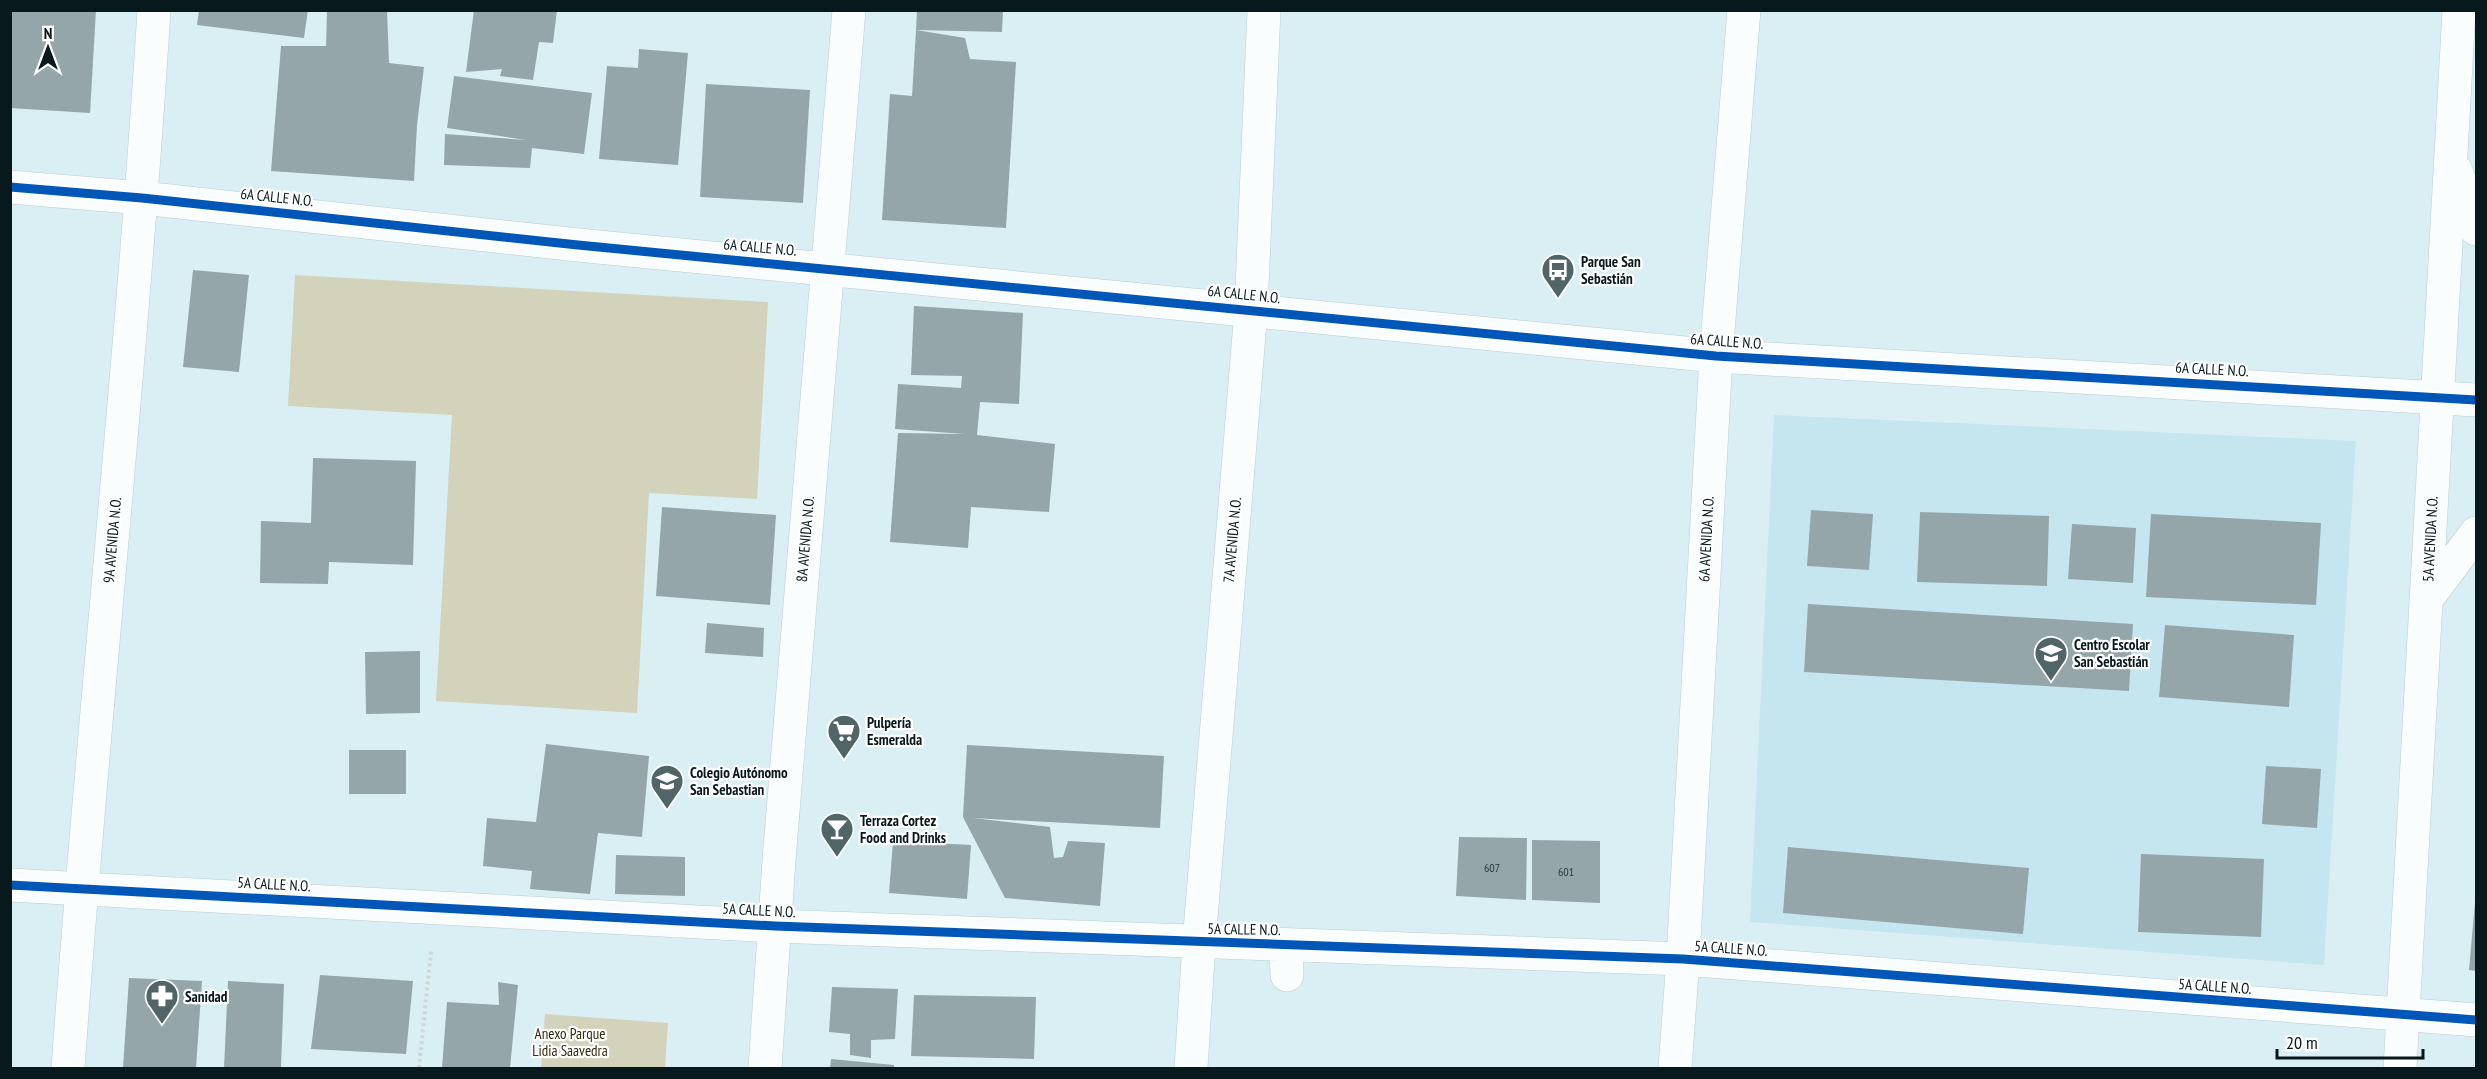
<svg xmlns="http://www.w3.org/2000/svg" width="2487" height="1079" viewBox="0 0 2487 1079" font-family="'PT Sans Narrow',sans-serif">
<style>
.built{fill:#c6e6ef}
.green{fill:#d3d2ba}
.building{fill:#94a6aa}
.lines{fill:none;stroke-linecap:round;stroke-linejoin:round}
.minor-casing{stroke:#baccd0;stroke-width:34}
.path{stroke:#d0d6d8;stroke-width:4;stroke-dasharray:3 3;stroke-linecap:butt}
.minor{stroke:#f9fdfd;stroke-width:33}
.cycleway-casing{stroke:#fff;stroke-width:13}
.cycleway{stroke:#0057b8;stroke-width:9}
.labels{text-anchor:middle;dominant-baseline:central;stroke-width:4.5;stroke-linejoin:round;paint-order:stroke}
.number-label{font-size:12px;fill:#2a3c40}
.street-label{font-size:15px;fill:#07191d;stroke:#fff}
.poi-label{font-size:15px;font-weight:bold;fill:#07191d;stroke:#fff;text-anchor:start}
.park-label{font-size:15px;fill:#33290d;stroke:#fff}
</style>
<rect width="100%" height="100%" fill="#daeff4"/>
<!-- built -->
<path class="built" d="M 1774,415 L 2356,441 L 2324,965 L 1750,922 Z"/>
<!-- green -->
<path class="green" d="M 295,275 L 768,302 L 757,499 L 649,493 L 637,713 L 436,701 L 452,415 L 288,406 Z
M 545,1014 L 668,1023 L 665,1068 L 541,1068 Z"/>
<!-- building -->
<path class="building" d="M 10,10 L 96,10 L 90,113 L 10,108 Z
M 199,10 L 308,10 L 304,38 L 197,25 Z
M 327,10 L 387,10 L 389,63 L 424,67 L 417,125 L 414,181 L 271,171 L 281,46 L 326,46 Z
M 474,10 L 557,10 L 553,43 L 539,42 L 533,80 L 500,76 L 502,69 L 466,72 Z
M 917,10 L 1003,10 L 1002,32 L 916,30 Z
M 916,30 L 965,38 L 970,59 L 1016,62 L 1006,228 L 882,220 L 890,94 L 912,96 Z
M 639,49 L 688,53 L 678,165 L 599,159 L 607,66 L 638,68 Z
M 454,76 L 592,93 L 584,154 L 532,148 L 530,168 L 444,165 L 445,134 L 526,140 L 447,128 Z
M 706,84 L 810,90 L 803,203 L 700,197 Z
M 193,270 L 249,275 L 239,372 L 183,367 Z
M 914,306 L 1023,313 L 1019,404 L 980,402 L 977,435 L 1055,444 L 1049,512 L 971,507 L 968,548 L 890,542 L 898,433 L 965,434 L 895,429 L 898,384 L 961,388 L 962,376 L 911,375 Z
M 313,458 L 416,461 L 413,565 L 329,562 L 328,584 L 260,583 L 261,521 L 311,523 Z
M 662,507 L 776,515 L 770,605 L 656,596 Z
M 1811,510 L 1873,514 L 1869,570 L 1807,566 Z
M 1920,512 L 2049,516 L 2047,586 L 1917,582 Z
M 2151,514 L 2321,523 L 2316,605 L 2146,597 Z
M 2072,524 L 2136,528 L 2133,583 L 2068,579 Z
M 1808,604 L 2133,624 L 2129,691 L 1804,672 Z
M 707,623 L 764,628 L 763,657 L 705,653 Z
M 2165,625 L 2294,635 L 2289,707 L 2159,697 Z
M 420,651 L 420,713 L 366,714 L 365,652 Z
M 546,744 L 649,756 L 642,837 L 598,833 L 590,894 L 530,889 L 532,871 L 483,866 L 487,818 L 536,822 Z
M 967,745 L 1164,756 L 1160,828 L 973,818 L 1050,827 L 1054,858 L 1063,857 L 1068,841 L 1105,843 L 1100,906 L 1005,898 L 963,817 Z
M 349,750 L 406,750 L 406,794 L 349,794 Z
M 2266,766 L 2321,769 L 2317,828 L 2262,824 Z
M 1459,837 L 1527,838 L 1526,900 L 1456,896 Z
M 1532,840 L 1600,841 L 1600,903 L 1532,900 Z
M 893,841 L 971,845 L 967,899 L 889,893 Z
M 1788,847 L 2029,868 L 2023,934 L 1783,913 Z
M 2141,854 L 2264,859 L 2261,937 L 2138,932 Z
M 616,855 L 685,857 L 685,896 L 615,894 Z
M 2475,902 L 2476,903 L 2476,971 L 2469,970 Z
M 320,975 L 413,981 L 406,1054 L 311,1049 Z
M 129,978 L 202,981 L 196,1068 L 123,1068 Z
M 228,981 L 284,984 L 281,1068 L 224,1068 Z
M 498,982 L 518,985 L 510,1068 L 442,1068 L 447,1002 L 499,1005 Z
M 832,987 L 898,989 L 895,1039 L 871,1040 L 871,1058 L 850,1055 L 850,1034 L 829,1032 Z
M 914,995 L 1036,997 L 1034,1059 L 911,1056 Z
M 831,1059 L 894,1065 L 894,1068 L 830,1068 Z"/>
<g class="lines">
<!-- minor casing -->
<g class="minor-casing">
<path id="minor" d="M 2456,171 L 2476,229
M 10,187 L 142,198 L 578,245 L 1716,356 L 2476,400
M 2426,600 L 2476,533
M 10,885 L 775,926 L 1683,959 L 2476,1020
M 1286,945 L 1287,975
M 68,1068 C 93,716 132,364 154,10
M 765,1068 L 779,860 L 849,10
M 1191,1068 L 1199,943 L 1251,310 L 1264,10
M 1675,1068 L 1683,959 L 1716,356 L 1744,10
M 2400,1068 L 2459,10"/>
</g>
<!-- path -->
<path class="path" d="M 419,1068 L 431,951"/>
<!-- minor -->
<use href="#minor" class="minor"/>
<!-- cycleway casing -->
<g class="cycleway-casing">
<path id="cycleway" d="M 10,187 L 142,198 L 578,245 L 1716,356 L 2476,400
M 10,885 L 775,926 L 1683,959 L 2476,1020"/>
</g>
<!-- cycleway -->
<use href="#cycleway" class="cycleway"/>
</g>
<!-- icons -->
<defs>
<g id="bus-pin" transform="scale(1.725)"><path d="M0 17L-7.5 6A9.5 9.5 0 1 1 7.5 6Z" fill="#516468" stroke="#fff"/><path d="M-5-6H5V4H4V6H2V4H-2V6H-4V4H-5ZM-3.5-4V0h7V-4ZM-3.5 1.2v1.5H-2V1.2ZM2 1.2v1.5H3.5V1.2Z" fill="#fff"/></g>
<g id="school-pin" transform="scale(1.725)"><path d="M0 17L-7.5 6A9.5 9.5 0 1 1 7.5 6Z" fill="#516468" stroke="#fff"/><path d="M0-5L7-2L0 1L-7-2ZM-4 1L0 2.5L4 1V4Q0 6-4 4Z" fill="#fff"/></g>
<g id="supermarket-pin" transform="scale(1.725)"><path d="M0 17L-7.5 6A9.5 9.5 0 1 1 7.5 6Z" fill="#516468" stroke="#fff"/><path d="M-6-5.5h2.5l.6 2H6L4.5 2H-2.5L-4.4-4H-6ZM-1.5 3.2a1.3 1.3 0 1 0 .1 0ZM3 3.2a1.3 1.3 0 1 0 .1 0Z" fill="#fff"/></g>
<g id="bar-pin" transform="scale(1.725)"><path d="M0 17L-7.5 6A9.5 9.5 0 1 1 7.5 6Z" fill="#516468" stroke="#fff"/><path d="M-6-5H6L.8 .8V4.5H3.5V6h-7V4.5H-.8V.8Z" fill="#fff"/></g>
<g id="pharmacy-pin" transform="scale(1.725)"><path d="M0 17L-7.5 6A9.5 9.5 0 1 1 7.5 6Z" fill="#516468" stroke="#fff"/><path d="M-2-6h4v4h4v4h-4v4h-4v-4h-4v-4h4Z" fill="#fff"/></g>
</defs>
<g fill-rule="evenodd">
<use href="#bus-pin" x="1558" y="270"/>
<use href="#school-pin" x="2051" y="653"/>
<use href="#supermarket-pin" x="844" y="731"/>
<use href="#school-pin" x="667" y="781"/>
<use href="#bar-pin" x="837" y="829"/>
<use href="#pharmacy-pin" x="162" y="996"/>
</g>
<g class="labels">
<!-- number labels -->
<g class="number-label">
<text x="1492" y="867">607</text>
<text x="1566" y="871">601</text>
</g>
<!-- street labels -->
<g class="street-label">
<text transform="translate(277 197) rotate(6)">6A CALLE N.O.</text>
<text transform="translate(760 247) rotate(5)">6A CALLE N.O.</text>
<text transform="translate(1244 294) rotate(6)">6A CALLE N.O.</text>
<text transform="translate(1727 341) rotate(4)">6A CALLE N.O.</text>
<text transform="translate(2212 369) rotate(3)">6A CALLE N.O.</text>
<text transform="translate(805 539) rotate(-85)">8A AVENIDA N.O.</text>
<text transform="translate(1706 539) rotate(-87)">6A AVENIDA N.O.</text>
<text transform="translate(2430 539) rotate(-87)">5A AVENIDA N.O.</text>
<text transform="translate(112 540) rotate(-85)">9A AVENIDA N.O.</text>
<text transform="translate(1232 540) rotate(-85)">7A AVENIDA N.O.</text>
<text transform="translate(274 884) rotate(3)">5A CALLE N.O.</text>
<text transform="translate(759 910) rotate(3)">5A CALLE N.O.</text>
<text transform="translate(1244 929) rotate(1)">5A CALLE N.O.</text>
<text transform="translate(1731 948) rotate(4)">5A CALLE N.O.</text>
<text transform="translate(2215 986) rotate(4)">5A CALLE N.O.</text>
</g>
<!-- poi labels -->
<g class="poi-label">
<text x="1581" y="261">Parque San<tspan x="1581" dy="17">Sebastián</tspan></text>
<text x="2074" y="644">Centro Escolar<tspan x="2074" dy="17">San Sebastián</tspan></text>
<text x="867" y="722">Pulpería<tspan x="867" dy="17">Esmeralda</tspan></text>
<text x="690" y="772">Colegio Autónomo<tspan x="690" dy="17">San Sebastian</tspan></text>
<text x="860" y="820">Terraza Cortez<tspan x="860" dy="17">Food and Drinks</tspan></text>
<text x="185" y="996">Sanidad</text>
</g>
<!-- park labels -->
<g class="park-label">
<text x="570" y="1033">Anexo Parque<tspan x="570" dy="17">Lidia Saavedra</tspan></text>
</g>
</g>
<!-- border -->
<rect width="2487" height="1079" fill="none" stroke="#07191d" stroke-width="24"/>
<!-- north arrow -->
<g transform="translate(48 48)" stroke="#ffffff" stroke-width="4.5" paint-order="stroke">
<path d="M0-4.5L10 22L0 15L-10 22Z" fill="#07191d"/>
<text y="-9" font-size="16" font-weight="bold" text-anchor="middle" fill="#07191d">N</text>
</g>
<!-- scale -->
<path d="M2277 1049v9h146v-9" fill="none" stroke="#07191d" stroke-width="3"/>
<text x="2286" y="1049" font-size="18" fill="#07191d" stroke="#ffffff" stroke-width="4.5" paint-order="stroke">20 m</text>
</svg>
